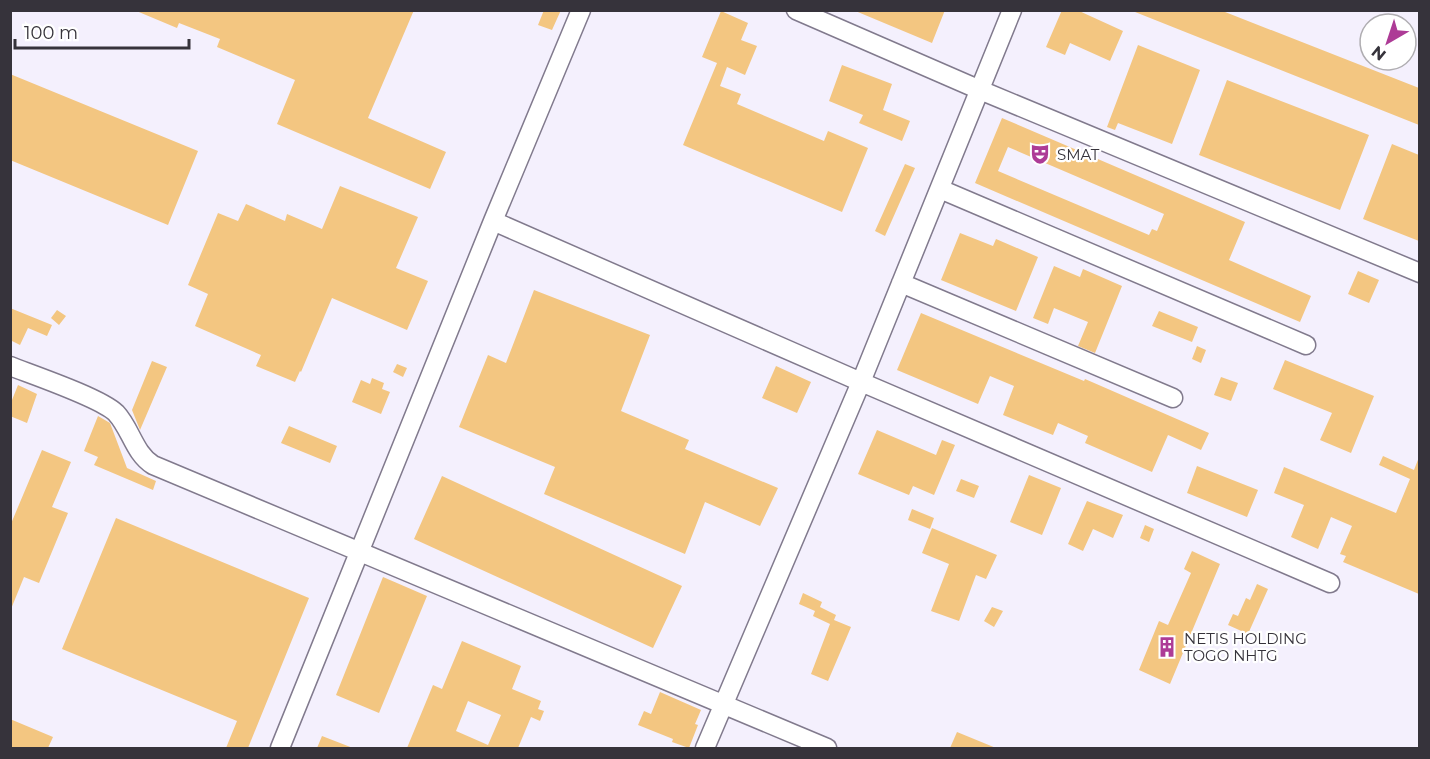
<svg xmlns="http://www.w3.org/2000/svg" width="1430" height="759" viewBox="0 0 1430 759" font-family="Montserrat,sans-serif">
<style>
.building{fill:#f3c681;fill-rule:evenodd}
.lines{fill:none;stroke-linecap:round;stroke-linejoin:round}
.minor-casing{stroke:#817a8d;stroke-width:21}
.minor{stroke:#fff;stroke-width:18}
.labels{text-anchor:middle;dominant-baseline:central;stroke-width:4.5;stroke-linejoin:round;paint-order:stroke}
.poi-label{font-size:15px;fill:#36333b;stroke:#fff;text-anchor:start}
</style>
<rect width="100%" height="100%" fill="#f4f0fd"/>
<!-- building -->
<path class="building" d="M 134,10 L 414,10 L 368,118 L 446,152 L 430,189 L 277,124 L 295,80 L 217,47 L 220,39 L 179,23 L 177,28 Z
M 544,10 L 561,10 L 552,30 L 538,25 Z
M 853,10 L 945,10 L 932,43 Z
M 1062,10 L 1077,10 L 1123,31 L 1110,61 L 1070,43 L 1065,55 L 1046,47 Z
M 1130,10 L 1220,10 L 1419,88 L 1419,125 Z
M 721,11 L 748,23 L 741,40 L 757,46 L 745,75 L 727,67 L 720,86 L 741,94 L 737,104 L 824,141 L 828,131 L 868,148 L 842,212 L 683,145 L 717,63 L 702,57 Z
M 1138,45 L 1200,70 L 1172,144 L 1118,123 L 1115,130 L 1107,127 Z
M 842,65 L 892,84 L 883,110 L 910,121 L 902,141 L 859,123 L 863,115 L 829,101 Z
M 10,74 L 198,151 L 168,225 L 10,160 Z
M 1227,80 L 1369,135 L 1340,210 L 1199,155 Z
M 1002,118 L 1245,222 L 1229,260 L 1311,296 L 1300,322 L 975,183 ZM 1008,147 L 1164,214 L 1157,231 L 1152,229 L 1149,235 L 998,171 Z
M 1392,144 L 1419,155 L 1419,241 L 1363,219 Z
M 905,164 L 915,168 L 885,236 L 875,231 Z
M 340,186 L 418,217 L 396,268 L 428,281 L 407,330 L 332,298 L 301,372 L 300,371 L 295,382 L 256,366 L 261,355 L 195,326 L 208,294 L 188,285 L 218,213 L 238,221 L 246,204 L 285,221 L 287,214 L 322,229 Z
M 960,233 L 993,246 L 996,239 L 1038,257 L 1016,311 L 941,280 Z
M 1054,266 L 1080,277 L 1083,269 L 1122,286 L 1095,353 L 1078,346 L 1088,322 L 1054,308 L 1048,324 L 1033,318 Z
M 1358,271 L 1379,280 L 1369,303 L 1348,294 Z
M 534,290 L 650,335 L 621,411 L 689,440 L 685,449 L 778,488 L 760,526 L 705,502 L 685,554 L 544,494 L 555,467 L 459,427 L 488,355 L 506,363 Z
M 10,308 L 52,325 L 47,336 L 28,328 L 20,345 L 10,340 Z
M 57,310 L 66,316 L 59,325 L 51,318 Z
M 1159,311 L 1198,327 L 1192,342 L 1152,326 Z
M 921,313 L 1084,381 L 1085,379 L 1209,433 L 1201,450 L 1168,435 L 1152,472 L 1085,443 L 1088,436 L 1058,423 L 1053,435 L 1003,415 L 1014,386 L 990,376 L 978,404 L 897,370 Z
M 1197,346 L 1206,350 L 1201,363 L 1192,359 Z
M 1285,360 L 1374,396 L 1351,453 L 1320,440 L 1332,413 L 1273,389 Z
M 152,361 L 167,367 L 140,430 L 132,410 Z
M 397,364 L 407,368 L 403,377 L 393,372 Z
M 776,366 L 811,382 L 797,413 L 762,398 Z
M 1221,377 L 1238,383 L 1231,401 L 1214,395 Z
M 372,378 L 384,383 L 382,389 L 390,392 L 381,414 L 352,402 L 361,380 L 370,384 Z
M 18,385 L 37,394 L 27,423 L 10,416 L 10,405 Z
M 98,416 L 110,423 L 127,468 L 156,481 L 153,490 L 94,465 L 98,457 L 84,451 Z
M 289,426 L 337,446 L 330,463 L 281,443 Z
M 877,430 L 936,455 L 942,440 L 955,445 L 934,495 L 913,486 L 909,495 L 858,474 Z
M 42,450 L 71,462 L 52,507 L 68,513 L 39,583 L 24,577 L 11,609 L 10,526 Z
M 1383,456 L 1414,470 L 1419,457 L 1419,594 L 1343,562 L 1346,556 L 1340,554 L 1352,526 L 1331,517 L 1318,549 L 1291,537 L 1304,505 L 1274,493 L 1284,467 L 1396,513 L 1410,479 L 1379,465 Z
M 1197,466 L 1258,490 L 1247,517 L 1187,493 Z
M 1029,475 L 1061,488 L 1042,535 L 1010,522 Z
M 442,476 L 682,586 L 653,648 L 414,539 Z
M 961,479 L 979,486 L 974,498 L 956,491 Z
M 1087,501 L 1123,515 L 1113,538 L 1093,529 L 1083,551 L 1068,544 Z
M 912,509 L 934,518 L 930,529 L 908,520 Z
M 116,518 L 309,598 L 248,748 L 226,748 L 237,721 L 62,649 Z
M 1145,525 L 1154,529 L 1149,542 L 1140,538 Z
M 932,528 L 997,555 L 986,579 L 976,575 L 959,621 L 931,611 L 949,564 L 922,553 Z
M 1192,551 L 1220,564 L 1170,684 L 1139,670 L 1159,621 L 1168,625 L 1191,573 L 1184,569 Z
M 383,577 L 427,596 L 379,713 L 336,695 Z
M 1257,584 L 1268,589 L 1248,634 L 1228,625 L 1233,614 L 1238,616 L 1246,598 L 1250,600 Z
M 803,593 L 822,602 L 820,607 L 836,615 L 834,620 L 851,627 L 828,681 L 811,674 L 830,624 L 813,616 L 815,611 L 799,604 Z
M 992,607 L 1003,611 L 994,627 L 984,621 Z
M 462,641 L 521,666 L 512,689 L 541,701 L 538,709 L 544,711 L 540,721 L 531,717 L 518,748 L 407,748 L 433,685 L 442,689 ZM 468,701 L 501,715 L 488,745 L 456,731 Z
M 660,692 L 701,710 L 695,724 L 698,725 L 689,748 L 672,742 L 673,739 L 638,725 L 644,711 L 651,714 Z
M 10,719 L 53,737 L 48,748 L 10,748 Z
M 957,732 L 996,748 L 950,748 Z
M 322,736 L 353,748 L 317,748 Z"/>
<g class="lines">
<!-- minor casing -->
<g class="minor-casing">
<path id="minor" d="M 796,10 L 980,90 L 1420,273
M 940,189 L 1306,345
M 493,221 L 861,382 L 1330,583
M 901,283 L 1173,398
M 10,366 C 33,375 101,398 116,413 C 131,429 134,453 153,465 L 827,748
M 280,748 L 493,221 L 581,10
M 705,748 L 861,382 L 1012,10"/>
</g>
<!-- minor -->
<use href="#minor" class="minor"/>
</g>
<!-- icons -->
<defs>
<g id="theatre-bare" transform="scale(1.62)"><path d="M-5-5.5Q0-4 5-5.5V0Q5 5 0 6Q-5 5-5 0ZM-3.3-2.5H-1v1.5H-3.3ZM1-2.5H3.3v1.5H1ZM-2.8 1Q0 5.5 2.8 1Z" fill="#ad3b96" stroke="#fff" stroke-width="2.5" paint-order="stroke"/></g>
<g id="building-bare" transform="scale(1.62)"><path d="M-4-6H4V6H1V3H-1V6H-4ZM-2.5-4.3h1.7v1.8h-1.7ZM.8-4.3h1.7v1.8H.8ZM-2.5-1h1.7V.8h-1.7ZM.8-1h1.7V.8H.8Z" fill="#ad3b96" stroke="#fff" stroke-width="2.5" paint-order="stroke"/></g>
</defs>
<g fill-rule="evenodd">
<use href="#theatre-bare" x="1040" y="154"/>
<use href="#building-bare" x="1167" y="647"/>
</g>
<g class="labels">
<!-- poi labels -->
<g class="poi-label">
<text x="1057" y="154">SMAT</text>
<text x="1184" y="638">NETIS HOLDING<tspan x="1184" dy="17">TOGO NHTG</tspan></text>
</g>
</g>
<!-- border -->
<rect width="1430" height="759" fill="none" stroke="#36333b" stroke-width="24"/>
<!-- north arrow -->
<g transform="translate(1388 42) rotate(219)"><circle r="28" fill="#ffffff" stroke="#afadb1" stroke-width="1.5"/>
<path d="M0-4.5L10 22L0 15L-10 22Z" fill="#ad3b96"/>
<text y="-9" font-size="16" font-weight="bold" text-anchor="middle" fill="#36333b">N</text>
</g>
<!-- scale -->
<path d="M15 39v9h174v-9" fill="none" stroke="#36333b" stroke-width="3"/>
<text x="24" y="39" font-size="18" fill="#36333b" stroke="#ffffff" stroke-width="4.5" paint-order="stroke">100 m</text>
</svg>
